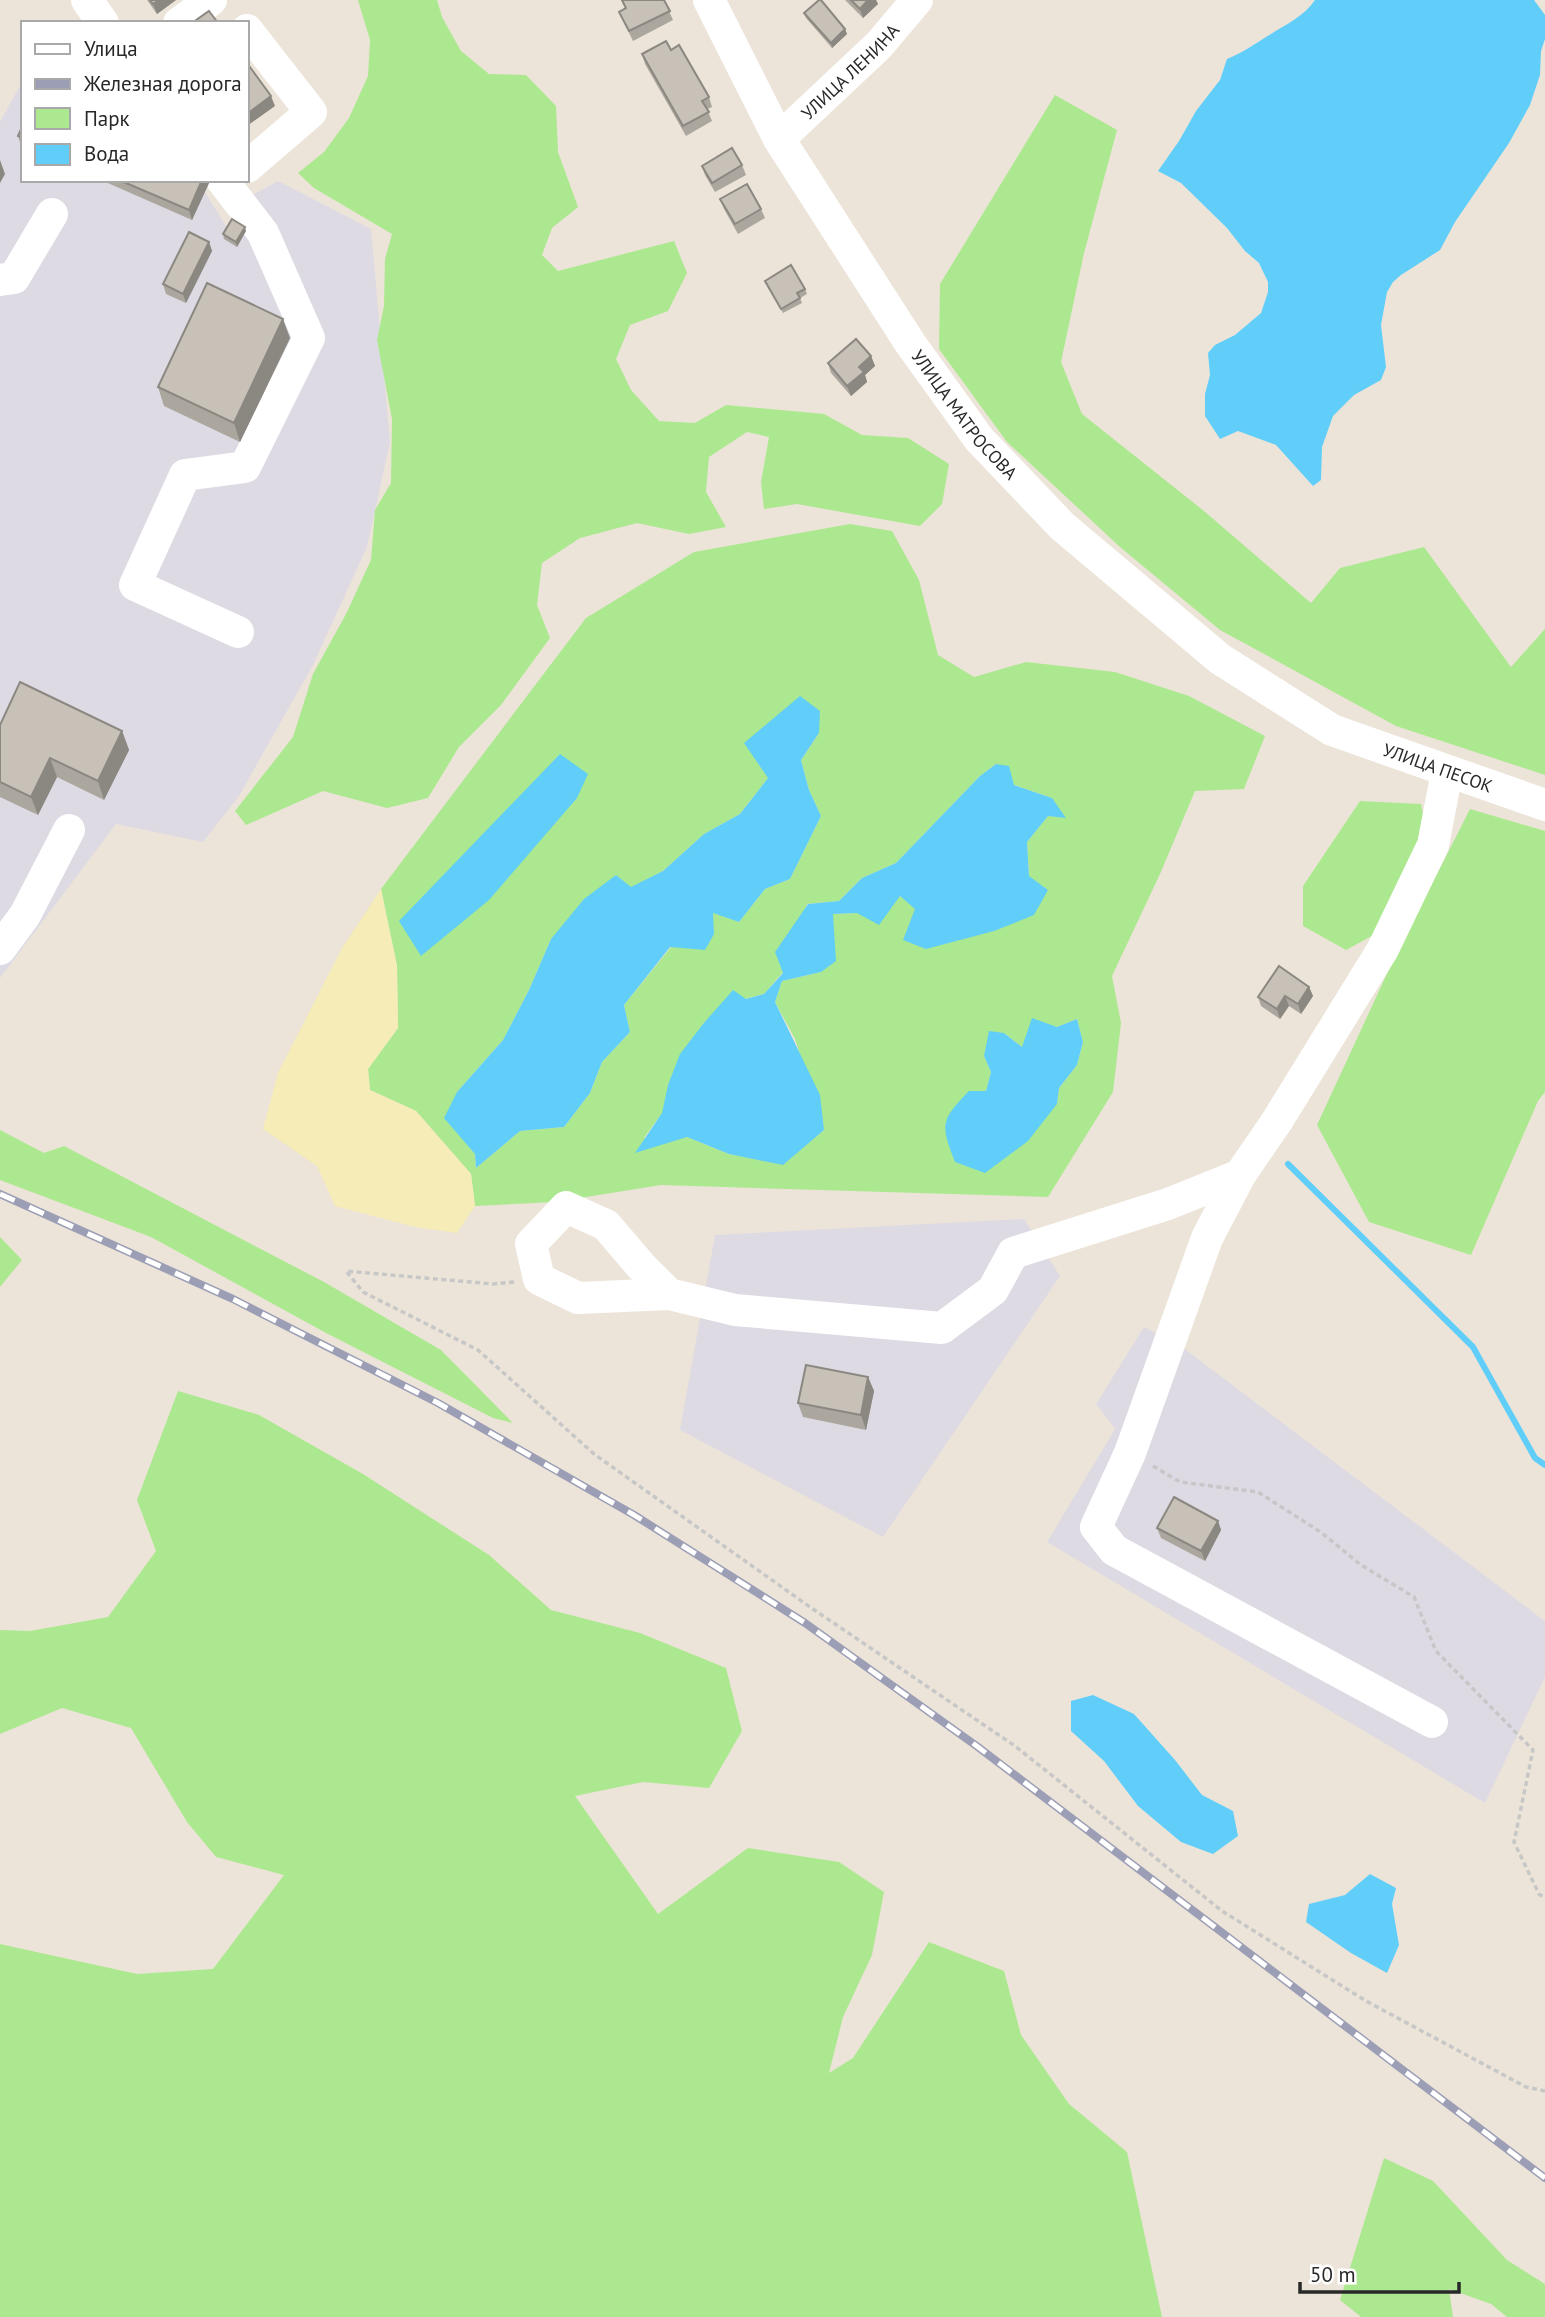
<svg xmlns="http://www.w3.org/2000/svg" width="1545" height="2317" viewBox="0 0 1545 2317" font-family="'PT Sans',sans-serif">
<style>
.industrial{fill:#dddae4}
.green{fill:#ace88f;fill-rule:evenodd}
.sand{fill:#f5ecb7}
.water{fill:#60cef9}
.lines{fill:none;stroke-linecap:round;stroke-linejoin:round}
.stream{stroke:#60cef9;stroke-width:6}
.path{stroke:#c7c7c7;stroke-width:3.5;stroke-dasharray:5 3.5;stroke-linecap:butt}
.minor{stroke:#fff;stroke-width:32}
.rail-casing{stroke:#9b9eb5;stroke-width:8}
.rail{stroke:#fff;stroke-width:5;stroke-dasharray:16;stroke-linecap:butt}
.wall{fill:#aba69e}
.shaded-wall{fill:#8b8781}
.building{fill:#c7c1b8;stroke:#8b8781;stroke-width:2}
.labels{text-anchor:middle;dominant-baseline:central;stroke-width:5;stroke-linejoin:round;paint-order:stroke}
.street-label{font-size:18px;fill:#282828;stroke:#fff}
</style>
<rect width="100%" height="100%" fill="#ece4d8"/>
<!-- industrial -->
<path class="industrial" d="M 23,80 L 23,180 L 203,180 L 209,183 L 205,192 L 229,231 L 254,194 L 278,181 L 371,229 L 390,442 L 367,547 L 313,665 L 239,796 L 203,842 L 116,824 L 0,978 L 0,122 Z
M 1024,1219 L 1060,1276 L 883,1537 L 680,1430 L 715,1235 Z
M 1144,1327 L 1186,1350 L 1545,1621 L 1545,1677 L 1485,1803 L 1047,1542 L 1115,1429 L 1096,1404 Z"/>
<!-- green -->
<path class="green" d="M 358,0 L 437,0 L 442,17 L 461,51 L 489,74 L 526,75 L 556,106 L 558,152 L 578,207 L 552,228 L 542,255 L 558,271 L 674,241 L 687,273 L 668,311 L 630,325 L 616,359 L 631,390 L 659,421 L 695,423 L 726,405 L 824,414 L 862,435 L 908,438 L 949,464 L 942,504 L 920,526 L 797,504 L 764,509 L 761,482 L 769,437 L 747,432 L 709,457 L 706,492 L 726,527 L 689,534 L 637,523 L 580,538 L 542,563 L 537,605 L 550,638 L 501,705 L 459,747 L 428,798 L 387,808 L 323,791 L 246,825 L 235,811 L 293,737 L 313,674 L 346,614 L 371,560 L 375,510 L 391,483 L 392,419 L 377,340 L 384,306 L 385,259 L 392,234 L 314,188 L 298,173 L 324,152 L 349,118 L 368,76 L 370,40 Z
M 1055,95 L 1117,130 L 1084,253 L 1061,362 L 1082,414 L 1204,511 L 1311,603 L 1340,568 L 1424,547 L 1511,667 L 1545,629 L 1545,775 L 1396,726 L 1220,630 L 1120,547 L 1007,442 L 939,349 L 940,284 Z
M 850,524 L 892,531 L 919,580 L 938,655 L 974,677 L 1026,662 L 1115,672 L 1189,696 L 1265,736 L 1244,789 L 1195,791 L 1160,874 L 1112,976 L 1121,1023 L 1113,1092 L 1048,1197 L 661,1185 L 555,1202 L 475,1206 L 471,1174 L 416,1111 L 370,1090 L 368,1069 L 398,1028 L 397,966 L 381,889 L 586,618 L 694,552 ZM 819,733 L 801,760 L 809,790 L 821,816 L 790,879 L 765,889 L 739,922 L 712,912 L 671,947 L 624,1005 L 630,1032 L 602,1062 L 590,1093 L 564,1127 L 520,1131 L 476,1168 L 475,1154 L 457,1092 L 503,1040 L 529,990 L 551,939 L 616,875 L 631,888 L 663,871 L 704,834 L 740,814 L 768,778 ZM 996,764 L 1014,785 L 1052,798 L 1048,816 L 1027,842 L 1029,876 L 915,908 L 900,896 L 857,913 L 832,914 L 821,972 L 782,981 L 775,1002 L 795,1039 L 824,1130 L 783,1164 L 729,1154 L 687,1137 L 644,1138 L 745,999 L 764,994 L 783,972 L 807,904 L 839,901 L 862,878 L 896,863 L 980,776 ZM 1077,1019 L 1083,1042 L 1077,1065 L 1059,1088 L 1057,1104 L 969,1091 L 986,1091 L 991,1072 L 984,1056 L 1004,1033 L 1022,1047 L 1038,1022 L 1057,1027 Z
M 1360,801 L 1421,804 L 1430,846 L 1392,925 L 1346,950 L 1303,926 L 1303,886 Z
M 1470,809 L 1545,831 L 1545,1092 L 1538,1101 L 1471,1255 L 1369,1222 L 1317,1125 L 1391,965 Z
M 0,1130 L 44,1153 L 64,1146 L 324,1282 L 441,1350 L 513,1423 L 493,1418 L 328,1334 L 151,1237 L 0,1180 Z
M 0,1237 L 22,1260 L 0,1287 Z
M 178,1391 L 259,1415 L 363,1474 L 489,1555 L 551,1610 L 640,1633 L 726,1668 L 742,1731 L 709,1788 L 643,1782 L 575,1796 L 658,1914 L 748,1848 L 839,1862 L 884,1892 L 872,1955 L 843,2017 L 829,2073 L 853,2058 L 929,1942 L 1004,1971 L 1021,2035 L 1069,2104 L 1127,2152 L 1162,2317 L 0,2317 L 0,1944 L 137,1974 L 213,1969 L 284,1875 L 216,1857 L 187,1822 L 131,1728 L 62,1708 L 0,1734 L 0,1630 L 30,1631 L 108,1617 L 156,1551 L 137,1500 Z
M 1384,2158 L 1433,2181 L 1507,2260 L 1545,2284 L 1545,2317 L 1507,2317 L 1491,2304 L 1449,2289 L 1453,2317 L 1361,2317 L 1340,2300 Z"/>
<!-- sand -->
<path class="sand" d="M 381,889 L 397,966 L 398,1028 L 368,1069 L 370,1090 L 416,1111 L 471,1174 L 475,1206 L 457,1233 L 415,1227 L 335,1206 L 317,1166 L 263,1129 L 278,1073 L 342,948 Z"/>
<!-- water -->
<path class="water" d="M 1315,0 L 1534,0 L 1545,15 L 1545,39 L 1541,51 L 1540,75 L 1530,105 L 1509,143 L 1455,222 L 1440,250 L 1401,275 L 1393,282 L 1387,292 L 1381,325 L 1386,367 L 1381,380 L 1354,395 L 1333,416 L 1322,447 L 1321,480 L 1313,486 L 1276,445 L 1238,431 L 1220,439 L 1205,416 L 1205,394 L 1210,375 L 1208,353 L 1215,345 L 1235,335 L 1261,313 L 1268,292 L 1268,282 L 1259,263 L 1245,251 L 1227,228 L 1181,183 L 1158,171 L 1179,141 L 1196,111 L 1220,80 L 1227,59 C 1244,52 1256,43 1271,34 C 1288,23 1303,17 1315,0 Z
M 800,696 L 820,711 L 819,733 L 801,760 L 809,790 L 821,816 L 790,879 L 765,889 L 739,922 L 713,913 L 714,934 L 705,950 L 670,947 L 624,1005 L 630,1032 L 602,1062 L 590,1093 L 564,1127 L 520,1131 L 476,1168 L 475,1154 L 444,1118 L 457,1092 L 503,1040 L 529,990 L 551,939 L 584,899 L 616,875 L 631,887 L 663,871 L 704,834 L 740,814 L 768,778 L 744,743 Z
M 560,754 L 588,774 L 577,798 L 489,900 L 421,956 L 399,921 Z
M 996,764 L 1009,766 L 1014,785 L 1052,798 L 1066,818 L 1048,816 L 1027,842 L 1029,876 L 1048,890 L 1034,915 L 994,931 L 926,949 L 903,940 L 915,909 L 900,896 L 879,925 L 857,913 L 833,914 L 836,961 L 821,972 L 782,981 L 775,1002 L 820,1095 L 824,1130 L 783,1165 L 729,1154 L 687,1137 L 635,1153 L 662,1113 L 668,1085 L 680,1054 L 703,1024 L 733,990 L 746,999 L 764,994 L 783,973 L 775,952 L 808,904 L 839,901 L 862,878 L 896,863 L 980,776 Z
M 1032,1018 L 1057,1027 L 1077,1019 L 1083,1042 L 1077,1065 L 1059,1088 L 1057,1104 L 1028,1141 L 985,1173 L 955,1162 C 940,1124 941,1120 969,1091 L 986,1091 L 991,1072 L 984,1056 L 989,1031 L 1004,1033 L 1022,1047 Z
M 1093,1695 L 1134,1714 L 1175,1760 L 1202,1795 L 1233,1811 L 1238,1836 L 1213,1854 L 1181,1842 L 1138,1806 L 1104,1761 L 1071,1731 L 1071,1701 Z
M 1370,1874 L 1396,1888 L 1392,1904 L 1399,1945 L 1387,1973 L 1351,1953 L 1306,1922 L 1309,1904 L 1345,1895 Z"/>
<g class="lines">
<!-- stream -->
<path class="stream" d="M 1288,1164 L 1473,1347 L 1535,1458 L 1545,1465"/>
<!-- path -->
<path class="path" d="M 514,1282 L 493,1284 L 346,1271 L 363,1292 L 478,1350 L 594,1454 L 810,1607 L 1015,1746 L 1222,1911 L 1366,2001 L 1526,2087 L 1545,2091
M 1153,1466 L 1180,1482 L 1258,1492 L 1322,1533 L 1361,1565 L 1414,1597 L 1436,1651 L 1533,1750 L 1514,1842 L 1539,1894 L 1545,1898"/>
<!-- minor -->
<g class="minor">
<path d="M 87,0 L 103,23"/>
<path id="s1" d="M 709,0 L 779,139 L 910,343 L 979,439 L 1062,526 L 1220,659 L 1332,730 L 1545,805"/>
<path d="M 179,23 L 211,0"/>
<path d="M 247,30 L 311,112 L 247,167"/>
<path id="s2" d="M 779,139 L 879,45 L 917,0"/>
<path d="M 222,180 L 263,233 L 309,338 L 245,467 L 185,475 L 135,585 L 238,632"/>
<path d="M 0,280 L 14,278 L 52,214"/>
<path d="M 0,949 L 25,915 L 69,830"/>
<path d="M 669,1294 L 641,1266 L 606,1225 L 566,1207 L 531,1244 L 539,1279 L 578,1298 L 669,1294 L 735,1310 L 942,1328 L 993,1290 L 1013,1253 L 1168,1204 L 1240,1175"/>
<path d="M 1432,1722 L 1114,1550 L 1096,1527 L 1130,1453 L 1207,1238 L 1240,1175 L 1277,1121 L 1383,949 L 1433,845 L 1447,772"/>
</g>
<!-- rail casing -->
<g class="rail-casing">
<path id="rail" d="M 0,1194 L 233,1299 L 438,1403 L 634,1515 L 805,1623 L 978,1747 L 1545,2178"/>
</g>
<!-- rail -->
<use href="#rail" class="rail"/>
</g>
<!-- wall -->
<path class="wall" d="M 147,0 L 176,0 L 157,14 Z
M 621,0 L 664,0 L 673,20 L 633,41 L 619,12 L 625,8 Z
M 845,0 L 876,0 L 878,4 L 863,18 Z
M 804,13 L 845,29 L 847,34 L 832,48 L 806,18 Z
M 671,50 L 709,97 L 712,107 L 707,109 L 712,121 L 686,136 L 645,64 L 642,54 Z
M 23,125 L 23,146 L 21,146 L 18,136 Z
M 742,165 L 746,175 L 715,192 L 705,175 L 702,166 Z
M 101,180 L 208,180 L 209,183 L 192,220 Z
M 720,199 L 761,209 L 765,218 L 738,234 L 724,209 Z
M 246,231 L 237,247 L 224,239 L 223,234 Z
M 209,242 L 212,251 L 186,303 L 166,294 L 163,284 Z
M 765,281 L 805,289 L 807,294 L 800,298 L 802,303 L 783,313 Z
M 290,338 L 240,442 L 164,406 L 158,387 Z
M 871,356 L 875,366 L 865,375 L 867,382 L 851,396 L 831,373 L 828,363 Z
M 0,725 L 122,731 L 129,750 L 104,800 L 57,777 L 38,815 L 0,797 Z
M 1309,987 L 1313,996 L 1301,1014 L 1289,1006 L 1280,1019 L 1261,1006 L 1258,997 Z
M 868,1377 L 874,1391 L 866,1430 L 803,1417 L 798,1403 Z
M 1218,1521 L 1221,1530 L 1205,1561 L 1161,1538 L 1157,1528 Z"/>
<!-- shaded-wall -->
<path class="shaded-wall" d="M 159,0 L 176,0 L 157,14 L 153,4 Z
M 868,0 L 876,0 L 878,4 L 863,18 L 860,9 Z
M 845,29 L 847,34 L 832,48 L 831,43 Z
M 271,96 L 275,106 L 247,126 L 247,114 Z
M 0,160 L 5,174 L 0,183 Z
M 202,180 L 208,180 L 209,183 L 192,220 L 189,210 Z
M 245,227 L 246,231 L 237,247 L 236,242 Z
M 209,242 L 212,251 L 186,303 L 183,294 Z
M 283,319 L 290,338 L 240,442 L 234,423 Z
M 871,356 L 875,366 L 865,375 L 867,382 L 851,396 L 847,386 L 859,367 Z
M 122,731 L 129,750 L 104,800 L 98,781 Z
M 50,758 L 57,777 L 38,815 L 31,797 Z
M 1309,987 L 1313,996 L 1301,1014 L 1298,1004 Z
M 1285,996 L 1289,1006 L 1280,1019 L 1277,1009 Z
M 868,1377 L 874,1391 L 866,1430 L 861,1415 Z
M 1218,1521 L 1221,1530 L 1205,1561 L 1201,1551 Z"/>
<!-- building -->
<path class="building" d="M 150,0 L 159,0 L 153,4 Z
M 622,0 L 664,0 L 670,11 L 629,31 L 619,12 L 626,8 Z
M 819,0 L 821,0 L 845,29 L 831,43 L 804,13 Z
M 851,0 L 868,0 L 860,9 Z
M 209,11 L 218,23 L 192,23 Z
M 666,41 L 671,50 L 679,45 L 709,97 L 702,101 L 709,112 L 683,126 L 642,54 Z
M 247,63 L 271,96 L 247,114 Z
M 23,125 L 23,138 L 18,136 Z
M 732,148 L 742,165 L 712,183 L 702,166 Z
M 119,180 L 202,180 L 189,210 Z
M 747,184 L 761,209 L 735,224 L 720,199 Z
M 232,219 L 245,227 L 236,242 L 223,234 Z
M 189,232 L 209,242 L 183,294 L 163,284 Z
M 791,265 L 805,289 L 797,293 L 800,298 L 781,309 L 765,281 Z
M 207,283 L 283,319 L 234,423 L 158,387 Z
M 856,339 L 871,356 L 859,367 L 864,372 L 847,386 L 828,363 Z
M 20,682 L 122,731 L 98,781 L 50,758 L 31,797 L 0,782 L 0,725 Z
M 1279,966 L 1309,987 L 1298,1004 L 1285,996 L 1277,1009 L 1258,997 Z
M 806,1365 L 868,1377 L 861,1415 L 798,1403 Z
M 1174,1497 L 1218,1521 L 1201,1551 L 1157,1528 Z"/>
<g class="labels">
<!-- street labels -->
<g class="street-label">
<text stroke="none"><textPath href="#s2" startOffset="98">УЛИЦА ЛЕНИНА</textPath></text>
<text stroke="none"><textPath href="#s1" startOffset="488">УЛИЦА МАТРОСОВА</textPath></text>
<text stroke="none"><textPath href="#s1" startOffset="1088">УЛИЦА ПЕСОК</textPath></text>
</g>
</g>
<!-- legend -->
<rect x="21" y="21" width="228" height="161" fill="#ffffff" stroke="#a9a9a9" stroke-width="2"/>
<rect x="35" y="44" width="35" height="10" fill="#ffffff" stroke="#a9a9a9" stroke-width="2"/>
<text x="84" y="56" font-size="21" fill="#282828">Улица</text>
<rect x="35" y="79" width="35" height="10" fill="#9b9eb5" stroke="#a9a9a9" stroke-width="2"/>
<text x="84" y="91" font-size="21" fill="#282828">Железная дорога</text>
<rect x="35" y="108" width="35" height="21" fill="#ace88f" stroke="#a9a9a9" stroke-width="2"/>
<text x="84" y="126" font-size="21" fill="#282828">Парк</text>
<rect x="35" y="144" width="35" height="21" fill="#60cef9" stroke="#a9a9a9" stroke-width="2"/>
<text x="84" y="161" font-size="21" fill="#282828">Вода</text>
<!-- scale -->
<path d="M1300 2282v10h159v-10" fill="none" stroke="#282828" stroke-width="3.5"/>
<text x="1310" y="2282" font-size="21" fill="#282828" stroke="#ffffff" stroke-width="5" paint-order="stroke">50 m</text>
</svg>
